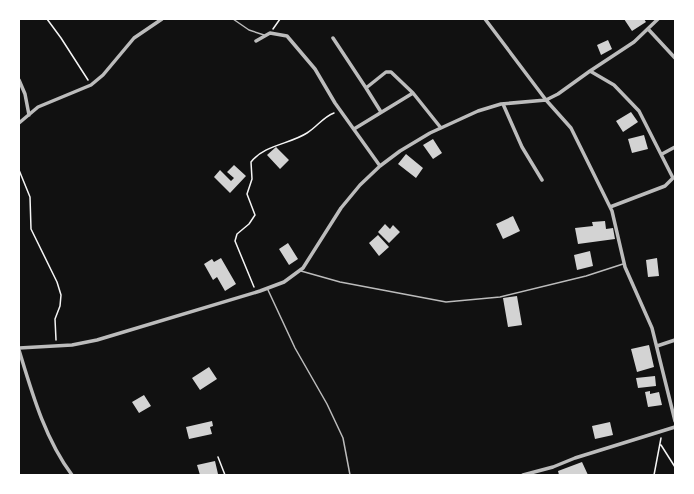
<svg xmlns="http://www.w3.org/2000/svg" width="694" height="494" viewBox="0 0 694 494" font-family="'Fira Sans',sans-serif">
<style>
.building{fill:#d3d3d3}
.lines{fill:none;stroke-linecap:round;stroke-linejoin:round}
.path{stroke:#f5f5f5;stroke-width:1.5}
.service{stroke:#bcbcbc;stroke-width:1.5}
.minor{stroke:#bcbcbc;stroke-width:3.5}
</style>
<rect width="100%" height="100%" fill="#111"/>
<!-- building -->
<path class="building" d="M 624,19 L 644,19 L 646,22 L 632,31 Z
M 608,40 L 612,49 L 601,55 L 597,45 Z
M 631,112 L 638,122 L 623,132 L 616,121 Z
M 644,135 L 648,149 L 632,153 L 628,139 Z
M 433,139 L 442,153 L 433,159 L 423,145 Z
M 276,147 L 289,160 L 280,169 L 267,155 Z
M 406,154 L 423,168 L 416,178 L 398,164 Z
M 234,165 L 246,176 L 230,193 L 214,177 L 220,170 L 231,181 L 234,178 L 227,172 Z
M 513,216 L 520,231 L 503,239 L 496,224 Z
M 605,221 L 606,229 L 613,228 L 615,239 L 578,244 L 575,228 L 593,226 L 592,222 Z
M 385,224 L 390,229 L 393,225 L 400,232 L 389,243 L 378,232 Z
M 378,235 L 389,247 L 379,256 L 369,243 Z
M 288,243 L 298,259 L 289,265 L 279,249 Z
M 590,251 L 593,266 L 577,270 L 574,255 Z
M 221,258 L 236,284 L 225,291 L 217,277 L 213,280 L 204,264 L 212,259 L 214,262 Z
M 657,258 L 659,276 L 648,277 L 646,260 Z
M 517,296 L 522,325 L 508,327 L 503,298 Z
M 649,345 L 654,367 L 637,372 L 631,349 Z
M 209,367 L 217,379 L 200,390 L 192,378 Z
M 655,376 L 656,386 L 638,388 L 636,378 Z
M 650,391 L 650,394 L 659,392 L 662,405 L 648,407 L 645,392 Z
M 144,395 L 151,406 L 139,413 L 132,402 Z
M 212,421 L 213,426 L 210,427 L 212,434 L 189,439 L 186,427 Z
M 610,422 L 613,435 L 595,439 L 592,426 Z
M 215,461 L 218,474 L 200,475 L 197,465 Z
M 582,462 L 588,475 L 559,475 L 558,471 Z"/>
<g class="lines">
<!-- path -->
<path class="path" d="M 47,19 L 61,38 L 88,80
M 273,29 L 280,19
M 19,170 L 30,197 L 31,229 L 57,282 L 61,295 L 60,306 L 55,319 L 56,340
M 254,287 L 235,241 L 237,234 L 249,224 L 255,215 L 247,194 L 252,179 L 251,162 C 264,145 290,144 307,133 C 317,127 323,117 334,113
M 661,445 L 675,467
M 218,457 L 225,475
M 654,475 L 661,438"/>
<!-- service -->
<path class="service" d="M 233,19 L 249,30 L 264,35
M 301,271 L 340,282 L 446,302 L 500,297 L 586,276 L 623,264
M 268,290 L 295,348 L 327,404 L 343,438 L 350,475"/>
<!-- minor -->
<path class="minor" d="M 485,19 L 546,100 L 571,128 L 612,211 L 625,267 L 652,328 L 675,421
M 649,30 L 675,58
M 333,38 L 366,88
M 256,41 L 270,33 L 287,36 L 315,69 L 335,103 L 380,166
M 590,71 L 614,85 L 639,111 L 673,178 L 665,186 L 610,207
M 19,80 L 25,94 L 29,115
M 503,104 L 522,147 L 542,180
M 381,112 L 366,88 L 386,72 L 391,72 L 413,93 L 441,128
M 19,123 L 38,107 L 91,85 L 103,75 L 134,38 L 162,19
M 354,129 L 413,93
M 662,154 L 675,147
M 657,346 L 675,340
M 19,348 L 72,345 L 97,340 L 260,291 L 284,282 L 303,268 L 341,208 L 360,185 L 380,166 L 400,151 L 430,133 L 478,111 L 501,104 L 546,100 L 558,94 L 590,71 L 634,42 L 658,19
M 19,350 C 32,393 45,439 72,475
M 523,475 L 553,467 L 575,458 L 675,427"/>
</g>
<!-- border -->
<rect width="694" height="494" fill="none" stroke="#ffffff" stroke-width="40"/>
</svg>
